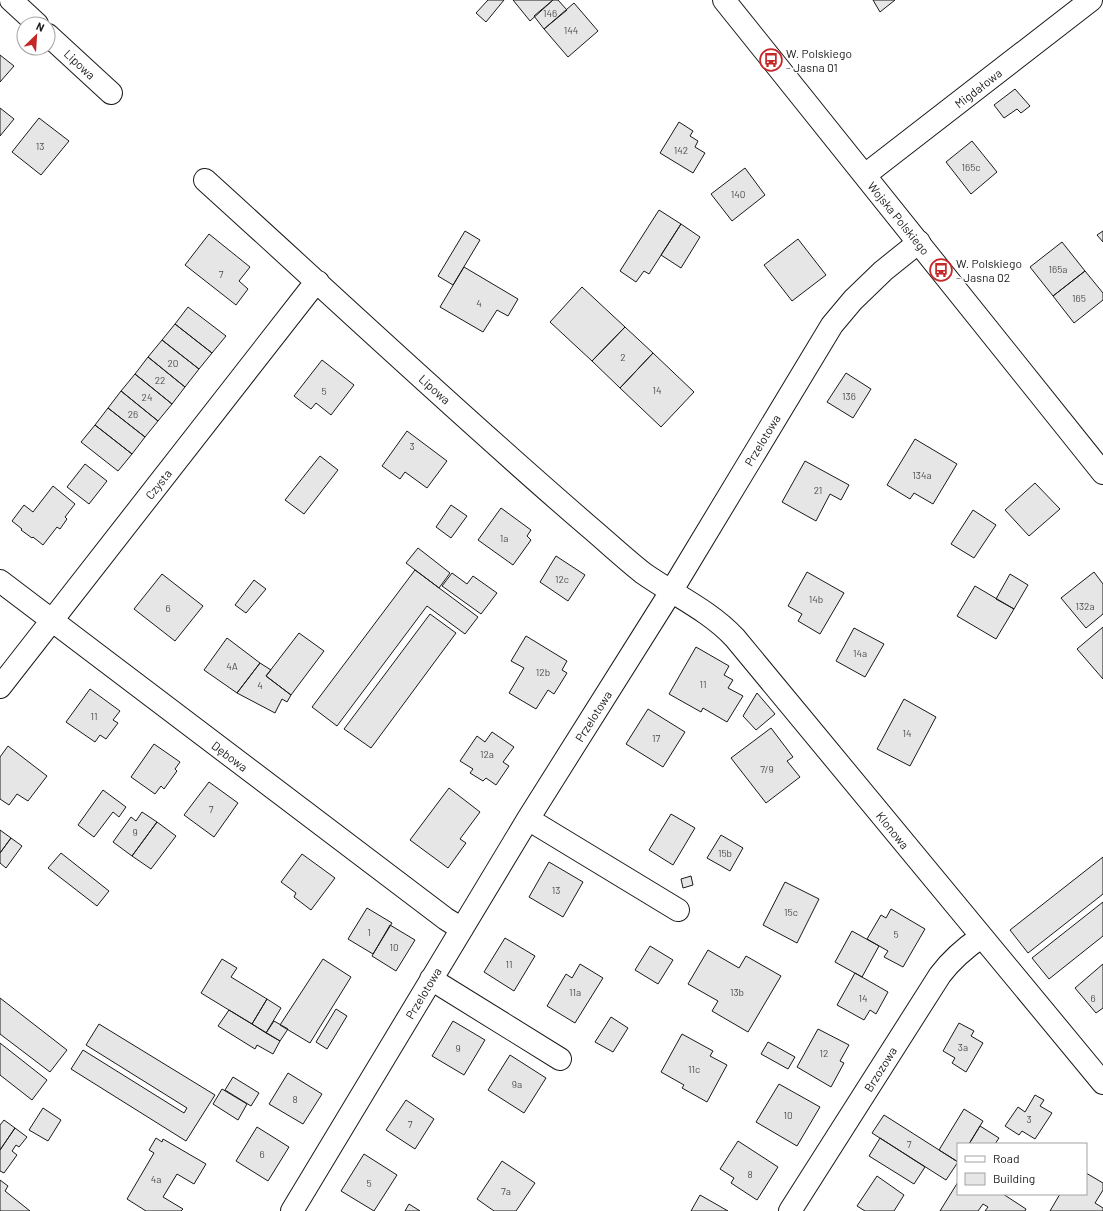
<svg xmlns="http://www.w3.org/2000/svg" width="1103" height="1211" viewBox="0 0 1103 1211" font-family="Barlow,sans-serif">
<style>
.building{fill:#e6e6e6;stroke:#1a1a1a}
.lines{fill:none;stroke-linecap:round;stroke-linejoin:round}
.minor-casing{stroke:#1a1a1a;stroke-width:24}
.major-casing{stroke:#1a1a1a;stroke-width:24}
.minor{stroke:#fff;stroke-width:22}
.major{stroke:#fff;stroke-width:22}
.labels{text-anchor:middle;dominant-baseline:central;stroke-width:3;stroke-linejoin:round;paint-order:stroke}
.number-label{font-size:10px;fill:#4d4d4d}
.poi-label{font-size:12px;fill:#1a1a1a;stroke:#fff;text-anchor:start}
.street-label{font-size:12px;fill:#1a1a1a;stroke:#fff}
</style>
<rect width="100%" height="100%" fill="#fff"/>
<!-- building -->
<path class="building" d="M 488,0 L 504,0 L 486,22 L 476,13 Z
M 513,0 L 553,0 L 530,21 Z
M 553,0 L 558,0 L 567,10 L 544,29 L 534,16 Z
M 873,0 L 895,0 L 880,12 Z
M 574,3 L 598,31 L 568,57 L 544,29 Z
M 0,55 L 14,66 L 0,82 Z
M 1015,89 L 1030,106 L 1021,113 L 1017,109 L 1004,118 L 994,105 Z
M 0,108 L 14,119 L 0,136 Z
M 39,118 L 69,141 L 41,175 L 12,152 Z
M 679,122 L 693,131 L 690,136 L 698,141 L 695,147 L 705,153 L 693,173 L 660,153 Z
M 972,141 L 997,172 L 971,194 L 946,162 Z
M 745,168 L 765,195 L 732,221 L 711,194 Z
M 659,210 L 681,224 L 649,274 L 644,271 L 636,282 L 620,271 Z
M 681,224 L 700,237 L 681,268 L 661,255 Z
M 465,231 L 480,240 L 453,285 L 438,276 Z
M 1103,231 L 1103,242 L 1097,235 Z
M 209,234 L 250,267 L 239,281 L 248,289 L 236,305 L 185,265 Z
M 798,239 L 826,275 L 792,301 L 764,265 Z
M 1062,242 L 1085,271 L 1053,296 L 1030,267 Z
M 464,267 L 518,299 L 508,316 L 497,310 L 483,332 L 440,307 Z
M 1085,271 L 1103,293 L 1103,300 L 1074,323 L 1053,296 Z
M 582,287 L 625,327 L 592,361 L 550,322 Z
M 188,307 L 226,336 L 212,353 L 175,324 Z
M 175,324 L 212,353 L 199,369 L 162,340 Z
M 625,327 L 653,353 L 620,388 L 592,361 Z
M 162,340 L 199,369 L 185,387 L 148,357 Z
M 653,353 L 694,392 L 661,427 L 620,388 Z
M 148,357 L 185,387 L 172,404 L 135,374 Z
M 322,360 L 354,385 L 331,415 L 316,403 L 311,409 L 294,396 Z
M 846,373 L 871,389 L 853,418 L 827,402 Z
M 135,374 L 172,404 L 158,421 L 121,391 Z
M 121,391 L 158,421 L 145,437 L 108,408 Z
M 108,408 L 145,437 L 132,454 L 95,425 Z
M 95,425 L 132,454 L 118,471 L 81,442 Z
M 407,431 L 447,461 L 427,488 L 405,472 L 400,479 L 382,466 Z
M 915,439 L 957,464 L 933,504 L 914,493 L 910,499 L 887,485 Z
M 320,456 L 338,470 L 304,514 L 285,500 Z
M 805,461 L 849,485 L 841,500 L 830,494 L 816,521 L 782,502 Z
M 85,464 L 107,481 L 89,504 L 67,487 Z
M 1035,483 L 1060,509 L 1029,536 L 1005,510 Z
M 53,486 L 75,504 L 65,517 L 67,519 L 60,529 L 57,527 L 43,545 L 33,537 L 32,538 L 21,530 L 22,529 L 12,521 L 24,505 L 33,512 Z
M 451,505 L 467,516 L 451,538 L 436,527 Z
M 501,508 L 531,530 L 527,536 L 531,540 L 513,565 L 478,540 Z
M 973,510 L 996,525 L 974,558 L 951,544 Z
M 418,548 L 450,573 L 439,588 L 406,563 Z
M 556,556 L 585,575 L 568,601 L 540,582 Z
M 415,570 L 478,617 L 465,634 L 427,606 L 337,726 L 312,707 Z
M 807,572 L 844,593 L 820,634 L 798,621 L 802,614 L 788,606 Z
M 1094,572 L 1103,584 L 1103,614 L 1086,628 L 1061,598 Z
M 452,573 L 467,584 L 473,576 L 497,593 L 481,614 L 442,586 Z
M 162,574 L 203,606 L 175,641 L 134,609 Z
M 1010,574 L 1028,585 L 1014,609 L 996,599 Z
M 254,580 L 266,589 L 246,613 L 235,605 Z
M 975,586 L 1014,609 L 996,639 L 957,616 Z
M 430,614 L 456,633 L 371,748 L 344,729 Z
M 1103,627 L 1103,679 L 1077,649 Z
M 854,628 L 884,644 L 865,677 L 836,661 Z
M 299,633 L 324,651 L 291,695 L 266,676 Z
M 526,636 L 567,661 L 562,670 L 567,673 L 554,694 L 548,690 L 536,709 L 509,693 L 524,668 L 511,661 Z
M 227,638 L 260,663 L 237,693 L 204,670 Z
M 696,647 L 729,666 L 724,675 L 733,680 L 728,688 L 743,696 L 727,722 L 703,708 L 701,712 L 669,694 Z
M 260,663 L 271,670 L 266,676 L 291,695 L 287,702 L 282,699 L 275,713 L 237,693 Z
M 90,689 L 120,711 L 113,720 L 118,723 L 106,739 L 100,735 L 95,742 L 66,722 Z
M 757,693 L 775,714 L 756,730 L 743,716 Z
M 904,699 L 936,717 L 910,766 L 877,749 Z
M 648,709 L 685,732 L 663,767 L 626,744 Z
M 771,728 L 793,757 L 787,761 L 800,777 L 766,803 L 731,758 Z
M 492,732 L 514,747 L 503,762 L 509,766 L 496,785 L 486,778 L 483,781 L 470,773 L 473,769 L 460,761 L 477,736 L 485,742 Z
M 154,744 L 180,762 L 175,769 L 177,771 L 164,789 L 161,786 L 155,794 L 131,777 Z
M 8,746 L 47,776 L 28,801 L 17,794 L 9,805 L 0,799 L 0,757 Z
M 209,782 L 238,803 L 214,837 L 184,815 Z
M 449,788 L 480,812 L 460,839 L 466,843 L 448,868 L 410,840 Z
M 103,790 L 126,807 L 119,817 L 113,812 L 94,837 L 78,825 Z
M 142,812 L 157,822 L 132,856 L 113,842 L 131,817 L 136,821 Z
M 671,814 L 695,828 L 673,865 L 649,850 Z
M 157,822 L 176,836 L 151,869 L 132,856 Z
M 0,830 L 11,838 L 0,853 Z
M 721,835 L 743,848 L 730,871 L 707,858 Z
M 11,838 L 22,846 L 6,868 L 0,863 L 0,853 Z
M 61,853 L 109,891 L 97,906 L 48,868 Z
M 302,854 L 335,878 L 311,910 L 294,897 L 296,893 L 281,882 Z
M 1103,857 L 1103,894 L 1028,953 L 1010,930 Z
M 549,862 L 583,882 L 563,917 L 529,897 Z
M 691,876 L 693,885 L 683,888 L 681,879 Z
M 785,882 L 819,899 L 797,943 L 763,925 Z
M 1103,902 L 1103,936 L 1049,979 L 1032,958 Z
M 367,908 L 392,923 L 373,954 L 348,939 Z
M 891,909 L 925,929 L 903,967 L 884,957 L 888,951 L 867,939 L 881,915 L 886,918 Z
M 390,925 L 415,940 L 396,971 L 372,956 Z
M 852,931 L 879,946 L 862,977 L 835,962 Z
M 505,938 L 535,956 L 514,991 L 484,972 Z
M 650,946 L 673,960 L 658,984 L 635,970 Z
M 708,950 L 739,968 L 746,956 L 781,976 L 748,1032 L 712,1011 L 718,1001 L 688,984 Z
M 222,959 L 237,968 L 231,977 L 267,999 L 252,1024 L 201,993 Z
M 323,959 L 351,977 L 310,1043 L 280,1025 Z
M 580,964 L 603,978 L 575,1023 L 547,1006 L 566,974 L 572,978 Z
M 1103,964 L 1103,1008 L 1096,1013 L 1075,988 Z
M 855,973 L 888,992 L 876,1014 L 870,1010 L 864,1020 L 837,1005 Z
M 0,998 L 67,1050 L 50,1072 L 0,1034 Z
M 267,999 L 281,1008 L 266,1033 L 252,1024 Z
M 336,1009 L 347,1016 L 327,1049 L 316,1042 Z
M 229,1010 L 280,1041 L 273,1054 L 257,1045 L 255,1049 L 218,1026 Z
M 611,1017 L 628,1028 L 613,1052 L 595,1042 Z
M 274,1021 L 288,1029 L 280,1041 L 266,1033 Z
M 453,1021 L 485,1040 L 464,1075 L 432,1056 Z
M 959,1023 L 974,1031 L 971,1036 L 983,1043 L 966,1072 L 952,1063 L 955,1058 L 943,1051 Z
M 99,1024 L 215,1095 L 186,1141 L 71,1069 L 83,1050 L 184,1113 L 187,1108 L 86,1045 Z
M 818,1029 L 849,1045 L 840,1061 L 844,1063 L 831,1087 L 797,1067 Z
M 682,1034 L 713,1051 L 710,1056 L 727,1065 L 707,1102 L 682,1088 L 684,1085 L 661,1072 Z
M 768,1042 L 795,1057 L 788,1069 L 761,1054 Z
M 0,1043 L 47,1080 L 32,1100 L 0,1075 Z
M 510,1055 L 546,1078 L 524,1113 L 488,1090 Z
M 288,1073 L 322,1094 L 303,1124 L 269,1104 Z
M 233,1077 L 259,1093 L 251,1106 L 225,1090 Z
M 779,1084 L 820,1107 L 797,1146 L 756,1122 Z
M 222,1089 L 247,1104 L 238,1120 L 213,1104 Z
M 1035,1095 L 1044,1100 L 1040,1106 L 1052,1113 L 1035,1139 L 1022,1131 L 1019,1135 L 1005,1126 L 1018,1107 L 1025,1112 Z
M 406,1100 L 434,1119 L 415,1149 L 386,1130 Z
M 43,1108 L 61,1120 L 48,1141 L 29,1130 Z
M 964,1109 L 983,1121 L 969,1144 L 958,1144 L 958,1162 L 939,1150 Z
M 884,1115 L 958,1162 L 946,1180 L 872,1133 Z
M 4,1120 L 15,1128 L 0,1150 L 0,1125 Z
M 980,1126 L 999,1138 L 995,1144 L 969,1144 Z
M 257,1127 L 289,1147 L 268,1181 L 236,1161 Z
M 15,1128 L 27,1137 L 19,1147 L 16,1145 L 12,1151 L 17,1155 L 4,1173 L 0,1171 L 0,1150 Z
M 156,1138 L 162,1142 L 163,1139 L 206,1164 L 194,1184 L 177,1174 L 163,1197 L 183,1209 L 181,1211 L 146,1211 L 127,1199 L 154,1153 L 149,1150 Z
M 880,1138 L 925,1167 L 914,1184 L 869,1156 Z
M 738,1141 L 778,1167 L 757,1200 L 731,1183 L 734,1178 L 720,1169 Z
M 364,1154 L 397,1175 L 374,1211 L 341,1191 Z
M 502,1161 L 535,1183 L 516,1211 L 494,1211 L 477,1199 Z
M 1086,1173 L 1103,1183 L 1103,1190 L 1095,1203 L 1103,1208 L 1103,1211 L 1050,1211 L 1060,1194 L 1086,1194 Z
M 877,1176 L 904,1195 L 894,1211 L 865,1211 L 857,1206 Z
M 0,1180 L 8,1186 L 5,1191 L 30,1211 L 0,1211 Z
M 958,1182 L 958,1194 L 1003,1194 L 1026,1209 L 1025,1211 L 985,1211 L 988,1207 L 983,1204 L 978,1211 L 940,1211 Z
M 700,1195 L 728,1211 L 691,1211 Z
M 409,1204 L 420,1211 L 405,1211 Z"/>
<g class="lines">
<!-- minor casing -->
<g class="minor-casing">
<path id="minor" d="M 11,0 L 37,24
M 48,35 L 111,93
M 865,175 L 1091,0
M 205,180 C 332,295 457,413 587,525 C 606,541 624,558 643,573 C 674,595 709,610 735,638 L 1103,1083
M 0,581 L 446,919 L 462,929
M 0,687 L 309,291 L 318,282
M 528,819 L 678,910
M 431,979 L 560,1059
M 292,1211 L 528,819 L 672,590 L 832,325 L 853,300 L 883,271 L 919,242
M 790,1211 L 940,975 C 952,959 965,948 981,937"/>
</g>
<!-- major casing -->
<g class="major-casing">
<path id="major" d="M 724,0 L 1103,473"/>
</g>
<!-- minor -->
<use href="#minor" class="minor"/>
<!-- major -->
<use href="#major" class="major"/>
</g>
<!-- icons -->
<defs>
<g id="bus-ring" transform="scale(1.15)"><circle r="9.5" fill="#fff" stroke="#c62828" stroke-width="1.5"/><path d="M-5-6H5V4H4V6H2V4H-2V6H-4V4H-5ZM-3.5-4V0h7V-4ZM-3.5 1.2v1.5H-2V1.2ZM2 1.2v1.5H3.5V1.2Z" fill="#c62828"/></g>
</defs>
<g fill-rule="evenodd">
<use href="#bus-ring" x="771" y="60"/>
<use href="#bus-ring" x="941" y="270"/>
</g>
<g class="labels">
<!-- number labels -->
<g class="number-label">
<text x="550" y="13">146</text>
<text x="571" y="30">144</text>
<text x="40" y="146">13</text>
<text x="681" y="150">142</text>
<text x="971" y="167">165c</text>
<text x="738" y="194">140</text>
<text x="1058" y="269">165a</text>
<text x="221" y="274">7</text>
<text x="1079" y="298">165</text>
<text x="479" y="303">4</text>
<text x="623" y="357">2</text>
<text x="173" y="363">20</text>
<text x="160" y="380">22</text>
<text x="657" y="390">14</text>
<text x="324" y="391">5</text>
<text x="849" y="396">136</text>
<text x="147" y="397">24</text>
<text x="133" y="414">26</text>
<text x="412" y="446">3</text>
<text x="922" y="475">134a</text>
<text x="818" y="490">21</text>
<text x="504" y="538">1a</text>
<text x="562" y="579">12c</text>
<text x="816" y="599">14b</text>
<text x="1085" y="606">132a</text>
<text x="168" y="608">6</text>
<text x="860" y="653">14a</text>
<text x="232" y="666">4A</text>
<text x="543" y="672">12b</text>
<text x="703" y="684">11</text>
<text x="260" y="685">4</text>
<text x="94" y="716">11</text>
<text x="907" y="733">14</text>
<text x="656" y="738">17</text>
<text x="487" y="754">12a</text>
<text x="767" y="769">7/9</text>
<text x="211" y="809">7</text>
<text x="135" y="832">9</text>
<text x="725" y="853">15b</text>
<text x="556" y="890">13</text>
<text x="791" y="912">15c</text>
<text x="369" y="932">1</text>
<text x="896" y="934">5</text>
<text x="394" y="947">10</text>
<text x="509" y="964">11</text>
<text x="575" y="992">11a</text>
<text x="737" y="992">13b</text>
<text x="863" y="998">14</text>
<text x="1093" y="998">6</text>
<text x="963" y="1047">3a</text>
<text x="458" y="1048">9</text>
<text x="824" y="1053">12</text>
<text x="694" y="1069">11c</text>
<text x="517" y="1084">9a</text>
<text x="295" y="1099">8</text>
<text x="788" y="1115">10</text>
<text x="1029" y="1119">3</text>
<text x="410" y="1124">7</text>
<text x="909" y="1144">7</text>
<text x="262" y="1154">6</text>
<text x="750" y="1174">8</text>
<text x="156" y="1179">4a</text>
<text x="369" y="1183">5</text>
<text x="506" y="1191">7a</text>
</g>
<!-- poi labels -->
<g class="poi-label">
<text x="786" y="53">W. Polskiego<tspan x="786" dy="14">- Jasna 01</tspan></text>
<text x="956" y="263">W. Polskiego<tspan x="956" dy="14">- Jasna 02</tspan></text>
</g>
<!-- street labels -->
<g class="street-label">
<text transform="translate(80 64) rotate(43)">Lipowa</text>
<text transform="translate(978 88) rotate(-38)">Migdałowa</text>
<text transform="translate(899 218) rotate(51)">Wojska Polskiego</text>
<text transform="translate(435 389) rotate(42)">Lipowa</text>
<text transform="translate(762 440) rotate(-59)">Przelotowa</text>
<text transform="translate(158 484) rotate(-52)">Czysta</text>
<text transform="translate(593 716) rotate(-58)">Przelotowa</text>
<text transform="translate(230 756) rotate(37)">Dębowa</text>
<text transform="translate(893 830) rotate(51)">Klonowa</text>
<text transform="translate(423 993) rotate(-59)">Przelotowa</text>
<text transform="translate(880 1069) rotate(-58)">Brzozowa</text>
</g>
</g>
<!-- legend -->
<rect x="957" y="1143" width="130" height="52" fill="#ffffff" stroke="#a3a3a3"/>
<rect x="965" y="1156" width="20" height="6" fill="#ffffff" stroke="#a3a3a3"/>
<text x="993" y="1163" font-size="12" fill="#1a1a1a">Road</text>
<rect x="965" y="1173" width="20" height="12" fill="#e6e6e6" stroke="#a3a3a3"/>
<text x="993" y="1183" font-size="12" fill="#1a1a1a">Building</text>
<!-- north arrow -->
<g transform="translate(36 36) rotate(25)"><circle r="19" fill="#ffffff" stroke="#a3a3a3"/>
<path d="M0-3L7 15L0 10L-7 15Z" fill="#c62828"/>
<text y="-6" font-size="11" font-weight="bold" text-anchor="middle" fill="#1a1a1a">N</text>
</g>
</svg>
